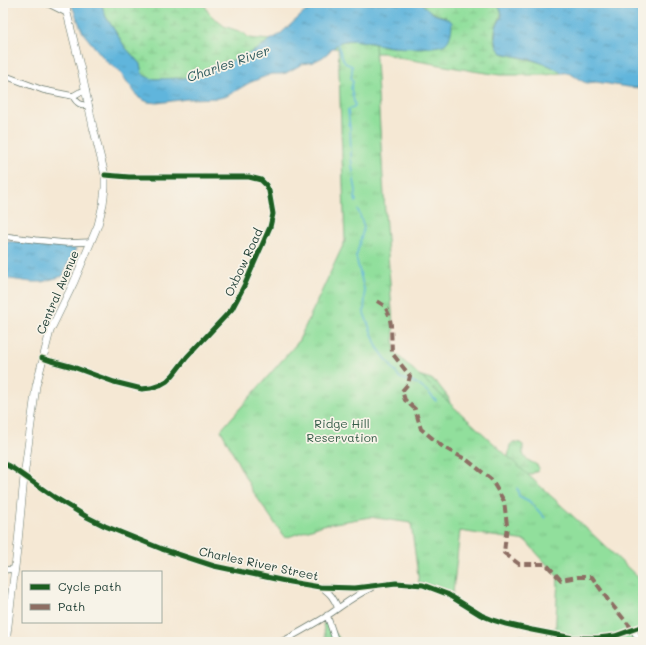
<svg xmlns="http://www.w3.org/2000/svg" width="646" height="645" viewBox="0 0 646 645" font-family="Mali,sans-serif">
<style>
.wetland{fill:url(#wetland-marsh);stroke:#588e68}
.park{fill:url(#park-tufts);stroke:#588e68}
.water{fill:url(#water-ripples);stroke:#407988}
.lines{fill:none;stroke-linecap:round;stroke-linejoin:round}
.stream{stroke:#60b5dc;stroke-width:1.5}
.minor-casing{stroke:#6a796c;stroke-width:7}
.major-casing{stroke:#6a796c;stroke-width:8}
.minor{stroke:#fff;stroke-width:5.5}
.major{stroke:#fff;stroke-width:7}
.quiet{stroke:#8d6e63;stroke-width:4;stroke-dasharray:8 4;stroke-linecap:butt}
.cycleway-casing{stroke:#f7f3e8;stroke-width:8}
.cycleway{stroke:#1b5e20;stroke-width:5}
.labels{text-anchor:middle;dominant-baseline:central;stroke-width:3.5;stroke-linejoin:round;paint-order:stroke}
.street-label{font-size:12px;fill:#1f3d34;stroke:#f7f3e8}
.park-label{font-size:12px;fill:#365d49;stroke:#f7f3e8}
.water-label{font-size:13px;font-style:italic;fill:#2f5b5e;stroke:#f7f3e8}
</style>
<defs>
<pattern id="wetland-marsh" width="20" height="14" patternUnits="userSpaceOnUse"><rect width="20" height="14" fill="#91df9c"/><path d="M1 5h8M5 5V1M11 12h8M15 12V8" fill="none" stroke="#7dc087"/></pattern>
<pattern id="park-tufts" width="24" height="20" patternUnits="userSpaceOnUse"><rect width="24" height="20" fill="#91df9c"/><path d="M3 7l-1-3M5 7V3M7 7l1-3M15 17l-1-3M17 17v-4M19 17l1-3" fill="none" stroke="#7dc087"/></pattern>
<pattern id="water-ripples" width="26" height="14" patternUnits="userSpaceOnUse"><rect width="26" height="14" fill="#60b5dc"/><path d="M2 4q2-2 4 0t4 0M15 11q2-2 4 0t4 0" fill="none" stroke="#4f94b3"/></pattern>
</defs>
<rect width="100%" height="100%" fill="#f7f3e8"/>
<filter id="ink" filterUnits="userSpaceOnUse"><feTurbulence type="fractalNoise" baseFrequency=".025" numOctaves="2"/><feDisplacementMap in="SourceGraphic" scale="8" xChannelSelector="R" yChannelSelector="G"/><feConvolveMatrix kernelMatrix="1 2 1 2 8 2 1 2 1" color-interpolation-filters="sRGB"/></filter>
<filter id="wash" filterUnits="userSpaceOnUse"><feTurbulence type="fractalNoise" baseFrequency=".012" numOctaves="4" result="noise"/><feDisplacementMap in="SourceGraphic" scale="16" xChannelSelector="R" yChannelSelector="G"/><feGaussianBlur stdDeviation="0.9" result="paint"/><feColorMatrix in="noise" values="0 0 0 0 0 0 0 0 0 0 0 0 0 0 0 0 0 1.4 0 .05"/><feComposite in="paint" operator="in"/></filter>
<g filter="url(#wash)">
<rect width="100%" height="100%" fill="#f5e8d4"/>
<!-- wetland -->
<path class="wetland" d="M 101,3 L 204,3 L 208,12 L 214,18 L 224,26 L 244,33 L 249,38 L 270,40 L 256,50 L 234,60 L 206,69 L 196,75 L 184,78 L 151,79 L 145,76 L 142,73 L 140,64 L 125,47 L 115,31 L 106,17 Z
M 421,3 L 494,3 C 504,10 502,14 497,24 C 494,31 493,42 498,48 C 499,50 500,52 502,53 C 505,55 511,55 514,56 C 526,59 537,61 548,65 C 553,67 557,70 562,73 L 546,75 L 500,75 L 473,71 L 396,57 L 384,53 L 363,53 L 334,48 C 342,33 379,45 391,47 C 402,48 413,47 423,48 L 446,17 C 435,14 429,12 421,3 Z
M 418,375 L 431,379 L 437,383 L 448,397 L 450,403 L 451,412 Z
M 513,442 L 520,443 L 523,445 C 522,459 526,459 537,465 L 539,468 L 538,471 L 524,477 L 508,458 L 510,445 Z"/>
<!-- park -->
<path class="park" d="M 353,40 L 375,44 L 385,212 L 395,353 L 587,529 L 643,582 L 643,642 L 517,642 L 519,635 L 547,641 L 555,641 L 558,577 L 526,541 L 460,531 L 453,593 L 437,587 L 419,583 L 411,523 L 370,517 L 323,525 L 285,538 L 252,490 L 223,434 L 221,430 L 298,342 L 345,241 L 338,43 L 340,42 Z
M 326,621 L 342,642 L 326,642 L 323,624 Z"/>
<!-- water -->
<path class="water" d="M 72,3 L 101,3 L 106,17 L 115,31 L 125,47 L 140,64 L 142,73 L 145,76 L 152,79 L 184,78 L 195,75 L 206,69 L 234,60 L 256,50 L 270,40 L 279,35 L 315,3 L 421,3 C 425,7 429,11 434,14 C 441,17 445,16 452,22 C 452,28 451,40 445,44 C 437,49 402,48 393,47 C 379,46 342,32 334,48 L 332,48 L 329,52 L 323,57 L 313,62 L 302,64 L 286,73 L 281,74 L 272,74 L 261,78 L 249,83 L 227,96 L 219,98 L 187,99 L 157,103 L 148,102 L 139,98 L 119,71 L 106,61 L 83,33 L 72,6 Z
M 494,3 L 643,3 L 643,88 C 627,88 612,84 596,82 C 593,82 590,83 587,83 C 578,81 572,71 562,73 L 550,66 L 533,60 L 502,53 L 497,47 L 495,36 L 496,27 L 501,18 L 502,15 L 501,10 L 498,6 Z
M 3,241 L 73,245 L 76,249 L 67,265 L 63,276 L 42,282 L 31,282 L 3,278 Z"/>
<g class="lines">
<!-- stream -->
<path class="stream" d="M 338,43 L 341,55 L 345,63 L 352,66 L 352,72 L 351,79 L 353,82 L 351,88 L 355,106 L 348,110 C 350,125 351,139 351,154 C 351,162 353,171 354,179 C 354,185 358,191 355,197 L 356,202
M 358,210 L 364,227 L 356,257 L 364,289 L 365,297 L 364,313 L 377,347 L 400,378 L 416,383 L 428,392 L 436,401
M 517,488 L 519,496 L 529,501 L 545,518"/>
</g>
</g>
<g filter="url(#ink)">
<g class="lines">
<!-- minor casing -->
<g class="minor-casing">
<path id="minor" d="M 47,3 L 67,13
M 3,75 L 43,90 L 73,96 L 80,92 L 86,90
M 73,96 C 77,104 81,105 89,106
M 3,236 L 35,240 L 66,243 L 90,242
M 42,358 L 51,361 L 73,367 L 114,382 L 142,389 L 151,388 L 160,385 L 167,381 L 173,375 L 187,357 L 232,309 L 245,284 L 270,227 L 273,214 L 269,191 L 266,185 L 261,180 L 249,177 L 129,177 L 105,175
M 3,463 L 14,469 L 54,497 L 87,517 L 105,526 L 162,549 L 214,566 L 290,582 L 320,587 L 355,588 L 396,583 L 423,585 L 447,594 L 481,615 L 493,620 L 506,624 L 532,630 L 573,638 L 598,638 L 615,636 L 643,626
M 3,570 L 15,569
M 321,587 C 331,594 333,597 338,608
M 327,615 L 336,642
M 633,630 L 641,642
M 281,642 C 297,634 312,625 327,616 C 342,606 355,595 371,588"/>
</g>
<!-- major casing -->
<g class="major-casing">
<path id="major" d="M 6,642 L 18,542 L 24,477 L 36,386 L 50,331 L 74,282 L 98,225 L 103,204 L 105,188 L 105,175 L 93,127 L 82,74 L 67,13 L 66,3"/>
</g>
<!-- minor -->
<use href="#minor" class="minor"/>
<!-- major -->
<use href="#major" class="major"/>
<!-- quiet -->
<path class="quiet" d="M 377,301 L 385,306 L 389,315 L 391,325 L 392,353 L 410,376 L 408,384 L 402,391 L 405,400 L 415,409 L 421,429 L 443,447 L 467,460 L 491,479 L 504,501 L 507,525 L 504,553 L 519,564 L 546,564 L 561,580 L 577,577 L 592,577 L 608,600 L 633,630"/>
<!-- cycleway casing -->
<g class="cycleway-casing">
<path id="cycleway" d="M 42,358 L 51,361 L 73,367 L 114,382 L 142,389 L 151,388 L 160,385 L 167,381 L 173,375 L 187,357 L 232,309 L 245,284 L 270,227 L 273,214 L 269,191 L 266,185 L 261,180 L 249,177 L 129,177 L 105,175
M 3,463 L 14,469 L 54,497 L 87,517 L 105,526 L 162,549 L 214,566 L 290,582 L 320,587 L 355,588 L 396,583 L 423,585 L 447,594 L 481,615 L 493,620 L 506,624 L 532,630 L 573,638 L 598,638 L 615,636 L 643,626"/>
</g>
<!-- cycleway -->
<use href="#cycleway" class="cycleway"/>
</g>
</g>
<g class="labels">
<!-- street labels -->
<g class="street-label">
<text transform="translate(243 262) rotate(-65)">Oxbow Road</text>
<text transform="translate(57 292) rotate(-67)">Central Avenue</text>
<text transform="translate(259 563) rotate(12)">Charles River Street</text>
</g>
<!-- park labels -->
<g class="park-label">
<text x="342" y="423">Ridge Hill<tspan x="342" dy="14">Reservation</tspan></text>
</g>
<!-- water labels -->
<g class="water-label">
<text transform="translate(228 63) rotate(-19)">Charles River</text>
</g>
</g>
<!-- margin -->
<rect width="646" height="645" fill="none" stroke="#f7f3e8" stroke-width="16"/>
<!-- legend -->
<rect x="22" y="571" width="140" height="52" fill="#f7f3e8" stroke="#a1aaa0"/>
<rect x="30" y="584" width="20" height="6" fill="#1b5e20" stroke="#a1aaa0"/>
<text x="58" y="591" font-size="12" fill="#1f3d34">Cycle path</text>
<rect x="30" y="604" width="20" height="6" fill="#8d6e63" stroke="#a1aaa0"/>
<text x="58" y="611" font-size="12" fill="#1f3d34">Path</text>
</svg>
